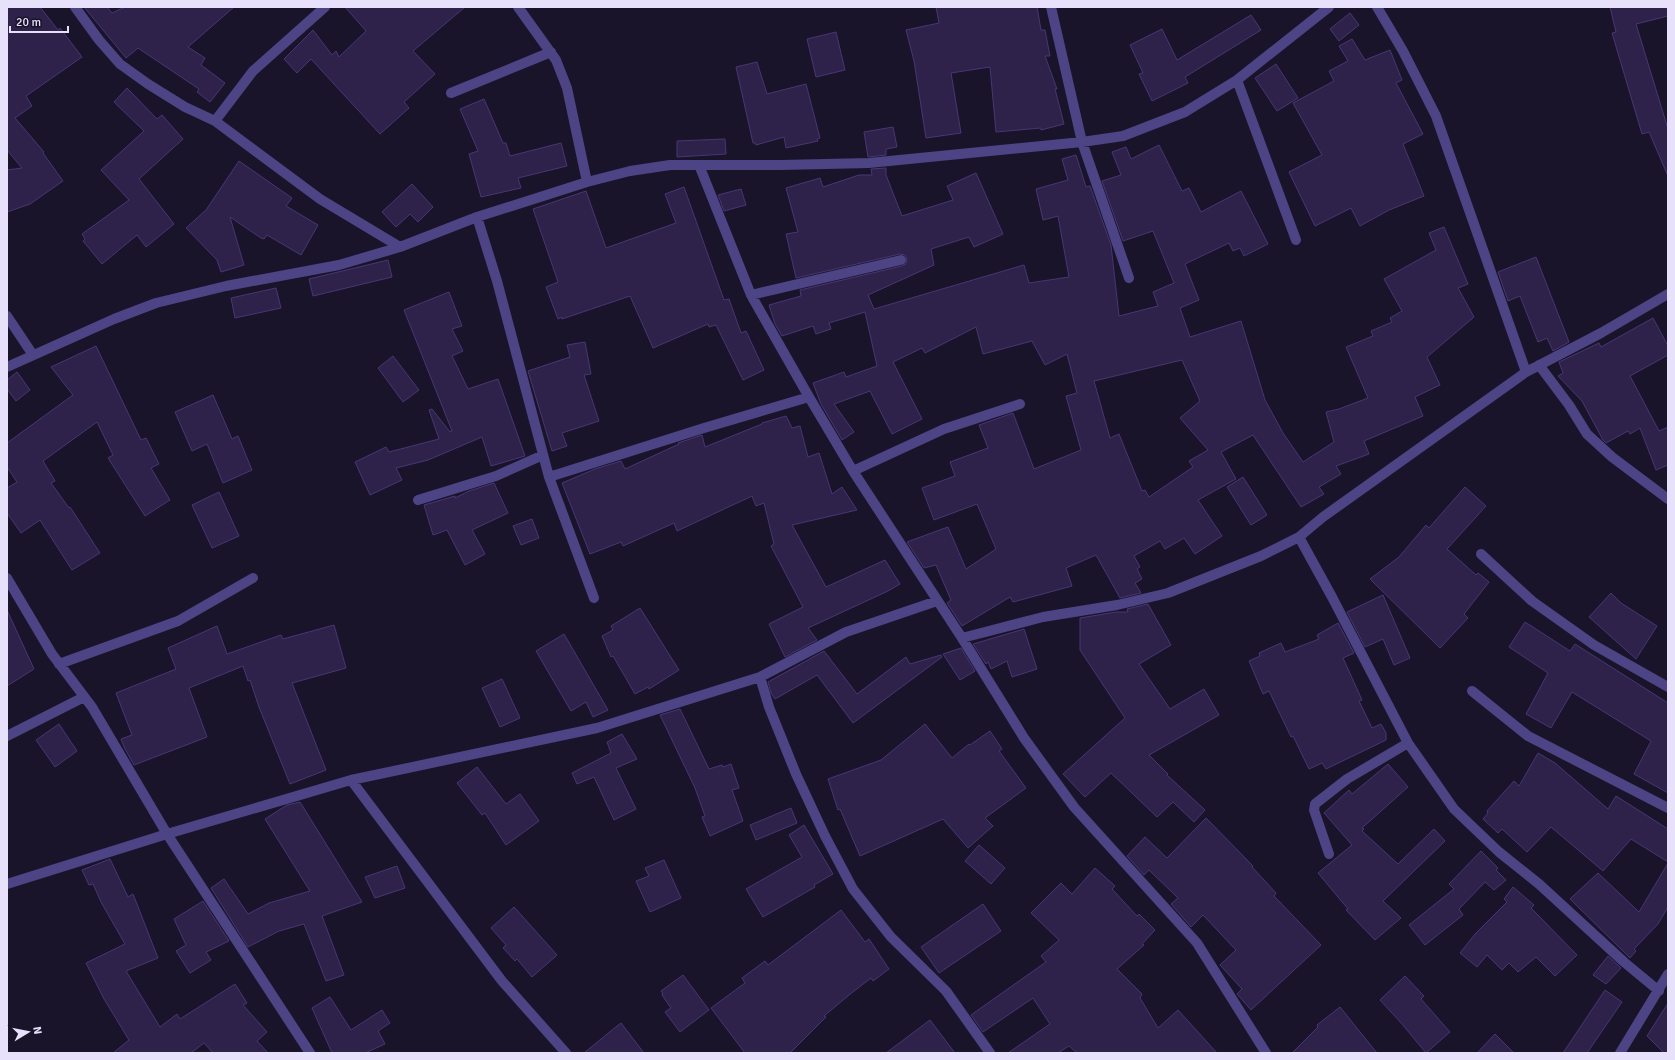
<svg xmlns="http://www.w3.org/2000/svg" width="1675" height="1060" viewBox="0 0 1675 1060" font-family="Signika,sans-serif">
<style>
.building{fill:#2e224a;stroke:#483674;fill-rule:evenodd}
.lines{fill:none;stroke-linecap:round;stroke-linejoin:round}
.minor{stroke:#4d4485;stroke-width:10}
</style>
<rect width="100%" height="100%" fill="#1a142b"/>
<!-- building -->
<path class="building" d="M 7,7 L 40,7 L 58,30 L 60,28 L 82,57 L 26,96 L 32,106 L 15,118 L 44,152 L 43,153 L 63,181 L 30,204 L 7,212 L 7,170 L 22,168 L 7,150 Z
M 84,7 L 107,7 L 112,13 L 125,7 L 234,7 L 188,47 L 205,58 L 201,65 L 225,83 L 210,102 L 197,92 L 199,89 L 138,48 L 126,58 Z
M 345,7 L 465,7 L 413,51 L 435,74 L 404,102 L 409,108 L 380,134 L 311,59 L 297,73 L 284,59 L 313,30 L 332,55 L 336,51 L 339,57 L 366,31 Z
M 936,7 L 1037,7 L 1041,30 L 1045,30 L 1050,56 L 1045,56 L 1057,89 L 1055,89 L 1064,124 L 1041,130 L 1041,128 L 996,132 L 990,67 L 951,73 L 961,133 L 926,138 L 914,61 L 906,30 L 939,23 Z
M 1610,7 L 1668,7 L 1668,16 L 1636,24 L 1668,129 L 1668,176 L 1649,132 L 1642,134 L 1612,33 L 1616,32 Z
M 1350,13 L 1359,25 L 1339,41 L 1330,29 Z
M 1251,15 L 1261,30 L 1185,77 L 1188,83 L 1152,101 L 1139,74 L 1143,73 L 1130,45 L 1162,29 L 1177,60 Z
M 836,32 L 845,70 L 816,77 L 807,39 Z
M 1352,39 L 1365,60 L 1390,50 L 1402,80 L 1396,83 L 1423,134 L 1403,144 L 1424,196 L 1389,210 L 1360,226 L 1351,208 L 1315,226 L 1289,172 L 1322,155 L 1293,103 L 1334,81 L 1329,71 L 1348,61 L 1339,46 Z
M 757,62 L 767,94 L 806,84 L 820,138 L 817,139 L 818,141 L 786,148 L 784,137 L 756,145 L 755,143 L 753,143 L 736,67 Z
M 1276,64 L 1298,98 L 1277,111 L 1255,78 Z
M 127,88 L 157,119 L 162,115 L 183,139 L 139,179 L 174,224 L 146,247 L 137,235 L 102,264 L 83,241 L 85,239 L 82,234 L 129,200 L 101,170 L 144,131 L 114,102 Z
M 484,99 L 503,143 L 506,143 L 510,156 L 561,143 L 567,166 L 518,178 L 521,188 L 481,197 L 469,154 L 478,151 L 460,109 Z
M 893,127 L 897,147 L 886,149 L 886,155 L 868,157 L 864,132 Z
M 725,139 L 726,154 L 677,157 L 677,141 Z
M 1159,145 L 1182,191 L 1189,188 L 1201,212 L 1241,191 L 1268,244 L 1244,256 L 1240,248 L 1233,251 L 1229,243 L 1185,264 L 1199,300 L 1180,308 L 1190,337 L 1241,321 L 1265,400 L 1283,433 L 1303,462 L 1334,442 L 1326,412 L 1339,409 L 1368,398 L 1346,347 L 1373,336 L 1371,331 L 1392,322 L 1390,318 L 1402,311 L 1384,279 L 1436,250 L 1429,233 L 1444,227 L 1468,284 L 1458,288 L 1474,317 L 1427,357 L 1440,385 L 1415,397 L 1423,416 L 1364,441 L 1369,454 L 1336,466 L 1341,474 L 1319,487 L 1324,494 L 1301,507 L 1253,435 L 1221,452 L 1236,479 L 1198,500 L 1222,536 L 1195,554 L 1184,538 L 1165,549 L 1160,541 L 1134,556 L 1140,567 L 1137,569 L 1142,579 L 1135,583 L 1141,593 L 1120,598 L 1096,555 L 1066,568 L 1072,586 L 1013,602 L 1010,597 L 962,626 L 947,603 L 951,600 L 936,565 L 924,568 L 907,542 L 948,527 L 966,569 L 996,549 L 977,504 L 934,520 L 922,488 L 955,476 L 950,462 L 988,448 L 979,425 L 1013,413 L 1034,469 L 1081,450 L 1066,396 L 1077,393 L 1067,354 L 1045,365 L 1032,341 L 983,354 L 976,327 L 925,353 L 922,348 L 893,362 L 922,419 L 892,434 L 870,391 L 834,404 L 854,432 L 842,440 L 821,404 L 813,383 L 844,372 L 846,377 L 877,366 L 865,312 L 829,323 L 831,329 L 816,334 L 813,326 L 782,336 L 775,324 L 769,305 L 801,296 L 800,290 L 902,266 L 906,264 L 907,259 L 905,255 L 900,254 L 796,278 L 786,234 L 798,232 L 786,188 L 820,178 L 823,187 L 859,175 L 872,175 L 871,169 L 886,168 L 886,175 L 902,216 L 953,200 L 947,186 L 976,173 L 1003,234 L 974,247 L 969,237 L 931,249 L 934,265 L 868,295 L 874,309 L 1024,265 L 1029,283 L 1069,277 L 1058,216 L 1043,220 L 1036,189 L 1068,180 L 1062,159 L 1076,155 L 1086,187 L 1090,186 L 1111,245 L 1119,316 L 1158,306 L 1153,292 L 1174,283 L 1153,231 L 1123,241 L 1102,181 L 1121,175 L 1112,152 L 1126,147 L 1131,159 ZM 1182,360 L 1200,401 L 1180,418 L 1208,450 L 1189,461 L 1193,467 L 1149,497 L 1145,490 L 1142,491 L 1119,434 L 1110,438 L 1094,381 Z
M 239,161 L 292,198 L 286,206 L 318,225 L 301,255 L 267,235 L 264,239 L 261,238 L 230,217 L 244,265 L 221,272 L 217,260 L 186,228 L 206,210 Z
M 412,184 L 433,207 L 418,222 L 410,214 L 396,227 L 382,212 Z
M 684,187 L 724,300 L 729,299 L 741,333 L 746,331 L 764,370 L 743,380 L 716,325 L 709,327 L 708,324 L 653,348 L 630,296 L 562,319 L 562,317 L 558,319 L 546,287 L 558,282 L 533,209 L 586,191 L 606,248 L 676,223 L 665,194 Z
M 741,189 L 746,205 L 724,211 L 718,195 Z
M 1536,257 L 1569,342 L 1553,351 L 1547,338 L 1538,342 L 1520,296 L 1508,301 L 1498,272 Z
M 388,260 L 392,277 L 313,296 L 309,279 Z
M 276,288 L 281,308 L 235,318 L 231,298 Z
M 449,292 L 462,326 L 452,329 L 463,351 L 452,356 L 468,389 L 498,379 L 525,456 L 491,466 L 482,437 L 428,460 L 396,468 L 402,480 L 370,495 L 355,462 L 386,447 L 389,452 L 439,439 L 429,410 L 432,409 L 450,432 L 452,431 L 404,310 Z
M 1653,318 L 1668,346 L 1668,355 L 1630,376 L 1659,431 L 1668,427 L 1668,465 L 1656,470 L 1640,428 L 1630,434 L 1628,431 L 1606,443 L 1603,440 L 1582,401 L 1558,376 L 1563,373 L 1559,362 L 1599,343 L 1601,347 Z
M 585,342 L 591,374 L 584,375 L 599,421 L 562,433 L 567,446 L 552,451 L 528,371 L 570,357 L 567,345 Z
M 96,346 L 141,440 L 146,438 L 159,464 L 151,468 L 170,500 L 145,516 L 108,458 L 113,455 L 97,422 L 43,461 L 55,481 L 51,483 L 69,508 L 70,507 L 100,553 L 72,570 L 40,520 L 21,533 L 7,513 L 7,488 L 17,482 L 7,467 L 7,443 L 73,395 L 51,367 Z
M 393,356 L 419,390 L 403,402 L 378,368 Z
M 17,372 L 30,390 L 16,401 L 7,389 L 7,380 Z
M 213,395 L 232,439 L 238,436 L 252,470 L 223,483 L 207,444 L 192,451 L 175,412 Z
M 786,416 L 792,428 L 800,426 L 808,457 L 819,453 L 832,494 L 842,487 L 857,510 L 792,525 L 826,587 L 885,560 L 900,584 L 888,591 L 808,628 L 817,640 L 785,657 L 769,624 L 803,607 L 771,546 L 774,544 L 764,503 L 756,506 L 752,496 L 677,531 L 674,523 L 623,546 L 621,542 L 590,554 L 562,483 L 595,469 L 621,461 L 625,469 L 679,444 L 678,443 L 702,435 L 705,447 L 762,424 L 762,423 Z
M 1243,477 L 1267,515 L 1251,525 L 1227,487 Z
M 494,483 L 508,513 L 472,530 L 485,554 L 465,565 L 447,530 L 433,535 L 424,505 L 455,496 L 455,498 L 469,491 Z
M 1465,487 L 1486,506 L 1447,549 L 1476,575 L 1478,573 L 1489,582 L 1464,614 L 1468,618 L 1440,648 L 1370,579 L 1399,557 L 1426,525 L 1429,528 Z
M 219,492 L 239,536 L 212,548 L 192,505 Z
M 532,519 L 539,538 L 521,545 L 513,526 Z
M 1611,593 L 1621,603 L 1657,626 L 1636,659 L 1589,617 Z
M 1383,595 L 1410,658 L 1394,665 L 1383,639 L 1365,647 L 1347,612 Z
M 1148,604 L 1171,645 L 1139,664 L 1170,709 L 1204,689 L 1219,715 L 1149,755 L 1168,774 L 1167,775 L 1205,810 L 1194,822 L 1173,802 L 1157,817 L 1111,773 L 1085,797 L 1063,774 L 1125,718 L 1080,650 L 1080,618 L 1116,612 L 1128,612 L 1127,609 Z
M 640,608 L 679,670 L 649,689 L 648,687 L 635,694 L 613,656 L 611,657 L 602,636 L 613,630 L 611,626 Z
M 7,610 L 34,669 L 7,686 Z
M 1525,622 L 1570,651 L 1575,644 L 1668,703 L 1668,793 L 1634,774 L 1651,741 L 1572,692 L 1551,728 L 1526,714 L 1548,673 L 1509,647 Z
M 1338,623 L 1354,653 L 1343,658 L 1362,700 L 1359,701 L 1372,728 L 1381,724 L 1386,733 L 1386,740 L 1326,769 L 1322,763 L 1309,769 L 1293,736 L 1291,737 L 1269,691 L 1263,694 L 1249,661 L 1260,656 L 1259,653 L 1281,643 L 1285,652 L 1319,639 L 1317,635 Z
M 334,625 L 346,668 L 292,683 L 326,770 L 290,784 L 259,707 L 250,680 L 248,681 L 243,666 L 189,688 L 207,737 L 134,765 L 125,749 L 121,739 L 132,735 L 116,693 L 176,669 L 168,648 L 217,626 L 227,654 L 281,635 L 283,639 Z
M 1024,629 L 1037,669 L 1012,677 L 1007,661 L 991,669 L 988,662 L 986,664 L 973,644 Z
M 564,634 L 608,710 L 593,717 L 586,702 L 571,711 L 536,651 Z
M 961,648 L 975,671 L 960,680 L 943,654 Z
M 824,651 L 857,694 L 906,657 L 910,664 L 941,655 L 942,657 L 853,723 L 817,675 L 775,699 L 771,693 L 768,682 Z
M 502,679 L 520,718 L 500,727 L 482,688 Z
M 680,709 L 709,769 L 722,765 L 723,767 L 731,764 L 739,788 L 732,790 L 743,821 L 710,836 L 702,817 L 705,816 L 695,788 L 660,715 Z
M 59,724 L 77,751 L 55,767 L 36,740 Z
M 925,724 L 952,758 L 969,744 L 970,745 L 990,731 L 1002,749 L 999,751 L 1026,788 L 985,818 L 993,826 L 968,848 L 943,819 L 860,856 L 840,809 L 838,810 L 828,779 L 881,760 Z
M 622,734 L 637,759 L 616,768 L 636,809 L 614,820 L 594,777 L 577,784 L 572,773 L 611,753 L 607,742 Z
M 1538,753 L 1555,763 L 1608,809 L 1616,796 L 1668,829 L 1668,862 L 1631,839 L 1603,871 L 1551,827 L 1527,852 L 1502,829 L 1498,833 L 1483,819 L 1488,813 L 1487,811 L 1514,781 L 1519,786 Z
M 1388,764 L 1408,787 L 1362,828 L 1364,829 L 1362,831 L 1398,864 L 1434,829 L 1445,841 L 1383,901 L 1401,918 L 1375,940 L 1346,910 L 1348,909 L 1318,873 L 1352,845 L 1324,813 L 1349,790 L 1352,794 Z
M 477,767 L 506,804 L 520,794 L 539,821 L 506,845 L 485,813 L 482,815 L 457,783 Z
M 300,802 L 362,902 L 322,916 L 344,975 L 326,981 L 304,924 L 279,931 L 248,947 L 211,888 L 224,879 L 248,914 L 269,903 L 310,891 L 265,819 L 287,805 Z
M 791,808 L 797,823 L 756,840 L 750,825 Z
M 1206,818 L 1253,866 L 1252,867 L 1276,893 L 1274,896 L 1321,945 L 1251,1010 L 1237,994 L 1242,989 L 1220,965 L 1236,950 L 1203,915 L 1191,927 L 1171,904 L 1178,898 L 1149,870 L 1144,875 L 1127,856 L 1145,837 L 1167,858 Z
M 804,825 L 833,874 L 814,885 L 815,887 L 763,917 L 746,889 L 802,857 L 789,835 Z
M 979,845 L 1005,868 L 991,884 L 965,861 Z
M 1481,851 L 1498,868 L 1496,870 L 1506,880 L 1494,890 L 1485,882 L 1459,909 L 1463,915 L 1425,945 L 1409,925 L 1454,889 L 1449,884 Z
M 110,859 L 128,897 L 133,894 L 158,958 L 126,971 L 160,1027 L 177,1014 L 180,1019 L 235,984 L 247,1003 L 243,1005 L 267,1032 L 257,1041 L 268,1053 L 213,1053 L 204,1043 L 191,1053 L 113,1053 L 129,1040 L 104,999 L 86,963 L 125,944 L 101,902 L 93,884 L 89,885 L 82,870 Z
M 664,860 L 681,898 L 650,912 L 636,881 L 649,876 L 645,868 Z
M 1668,863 L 1668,907 L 1658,924 L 1634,949 L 1636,951 L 1630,958 L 1570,899 L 1598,873 L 1639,912 Z
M 397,866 L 405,888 L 375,898 L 365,877 Z
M 1095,868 L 1115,886 L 1112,889 L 1137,916 L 1139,914 L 1155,930 L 1142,944 L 1144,945 L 1117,969 L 1142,994 L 1140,998 L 1158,1028 L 1178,1010 L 1217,1053 L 1077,1053 L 1069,1046 L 1058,1053 L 1008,1053 L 1050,1024 L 1033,998 L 983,1032 L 971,1015 L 1046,962 L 1041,956 L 1059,940 L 1031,913 L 1061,883 L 1072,894 Z
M 1513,887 L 1534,905 L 1531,908 L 1577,955 L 1555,976 L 1536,957 L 1518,972 L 1509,963 L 1502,970 L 1487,955 L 1477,967 L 1460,953 L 1476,933 L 1507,902 L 1504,899 Z
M 203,901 L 229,941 L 206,952 L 211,960 L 190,973 L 176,951 L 186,945 L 174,919 Z
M 983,904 L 1001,931 L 939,973 L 921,947 Z
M 514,907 L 557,955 L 532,977 L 517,959 L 515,961 L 503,948 L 506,945 L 491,928 Z
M 841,910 L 865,942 L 869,939 L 889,969 L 873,981 L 871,978 L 849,995 L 824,1016 L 826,1017 L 790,1053 L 745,1053 L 711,1008 L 745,983 L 742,978 L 765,961 L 768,965 Z
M 1608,956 L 1621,968 L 1606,984 L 1593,975 Z
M 683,975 L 709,1010 L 680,1032 L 665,1012 L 671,1008 L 662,995 L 663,994 L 661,991 Z
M 1405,976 L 1424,996 L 1421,999 L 1450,1032 L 1426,1053 L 1402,1024 L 1380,1000 Z
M 1605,990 L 1622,1002 L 1587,1053 L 1563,1053 Z
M 330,997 L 351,1030 L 382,1010 L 390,1023 L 378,1031 L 385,1044 L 365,1053 L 332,1053 L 312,1008 Z
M 1668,1003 L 1668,1053 L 1664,1053 L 1647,1036 Z
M 1340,1007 L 1377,1053 L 1292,1053 L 1318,1027 L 1317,1025 Z
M 930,1020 L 955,1053 L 886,1053 Z
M 621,1023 L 644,1053 L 584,1053 L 612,1030 Z
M 1495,1034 L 1514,1053 L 1477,1053 Z"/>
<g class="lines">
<!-- minor -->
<path class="minor" d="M 75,7 L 99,40 L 120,64 L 148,84 L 185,107 L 215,121 L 320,199 L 400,247
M 518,7 L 556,60 L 567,88 L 587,182
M 1051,7 L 1082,142 L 1129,278
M 1377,7 L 1403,51 L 1436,116 L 1526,372
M 1237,80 L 1296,240
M 451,93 L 551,52
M 215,121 L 253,71 L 325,7
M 699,165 L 751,295 L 809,397 L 853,471 L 962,638 L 1024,738 L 1074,807 L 1197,943 L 1266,1053
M 477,217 L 497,281 L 549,477 L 594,598
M 751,295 L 901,260
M 7,316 L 33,355
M 1539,365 L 1569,405 L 1587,434 L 1612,457 L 1668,499
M 7,367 L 114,319 L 156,303 L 226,286 L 339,265 L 400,247 L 477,217 L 587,182 L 630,171 L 670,165 L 781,165 L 869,163 L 1082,142 L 1123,136 L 1185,112 L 1237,80 L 1329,7
M 853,471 L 944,429 L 1020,404
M 549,477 L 704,428 L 809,397
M 418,500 L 496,476 L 543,455
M 1299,537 L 1332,597 L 1408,743 L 1454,809 L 1499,852 L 1539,884 L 1624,962 L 1659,991
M 1481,554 L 1532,601 L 1594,645 L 1668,687
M 7,578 L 52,654 L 92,707 L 167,834 L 310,1053
M 962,638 L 1043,617 L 1117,605 L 1168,593 L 1261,556 L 1299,537 L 1323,517 L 1526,372 L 1601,333 L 1668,294
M 59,664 L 178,621 L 253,578
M 760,677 L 769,707 L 796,774 L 825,836 L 853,889 L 891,937 L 946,991 L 990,1053
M 1472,691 L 1528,736 L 1668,808
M 7,736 L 84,697
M 351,780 L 502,981 L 566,1053
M 1329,854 L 1314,810 L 1315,804 L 1347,779 L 1408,743
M 7,884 L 167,834 L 351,780 L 597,728 L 760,677 L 846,632 L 937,601
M 1620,1053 L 1668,974"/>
</g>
<!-- border -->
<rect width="1675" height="1060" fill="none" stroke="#e7e1fc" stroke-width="16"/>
<!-- north arrow -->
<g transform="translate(28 1032) rotate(80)" stroke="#1a142b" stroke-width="3" paint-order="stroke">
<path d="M0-3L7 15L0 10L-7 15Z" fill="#e7e1fc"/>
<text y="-6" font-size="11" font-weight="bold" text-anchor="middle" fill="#e7e1fc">N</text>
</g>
<!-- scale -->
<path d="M10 26v6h58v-6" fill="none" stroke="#e7e1fc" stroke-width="2"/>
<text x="16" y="26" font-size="12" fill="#e7e1fc" stroke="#1a142b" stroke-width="3" paint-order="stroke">20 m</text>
</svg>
